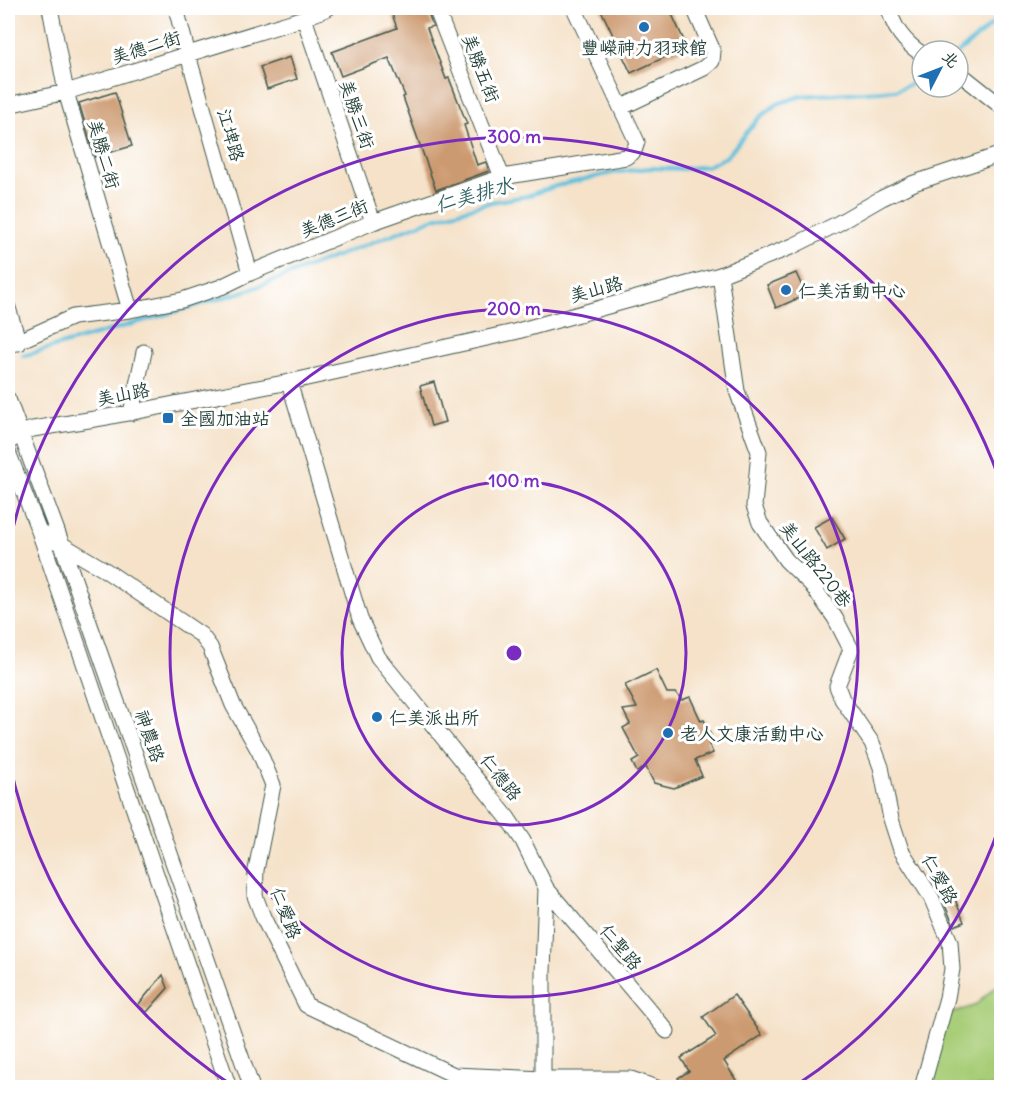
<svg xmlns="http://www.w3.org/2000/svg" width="1009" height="1095" viewBox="0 0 1009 1095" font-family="Delius,'LXGW WenKai TC',sans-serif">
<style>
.green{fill:#a7cd77;stroke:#638556;stroke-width:1.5}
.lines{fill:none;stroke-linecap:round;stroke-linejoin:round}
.stream{stroke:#5ebfdc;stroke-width:4}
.building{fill:#cc9a70}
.minor-casing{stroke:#3f564a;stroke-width:17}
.minor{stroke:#fff;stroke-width:15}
.ring{fill:none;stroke:#7b2cbf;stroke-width:3}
.poi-dot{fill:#1f6fb2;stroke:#fff;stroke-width:2}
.labels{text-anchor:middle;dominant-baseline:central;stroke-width:6;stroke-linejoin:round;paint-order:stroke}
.street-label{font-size:18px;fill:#1f3d34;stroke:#fff}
.poi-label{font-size:18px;fill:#1f3d34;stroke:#fff;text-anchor:start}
.water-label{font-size:20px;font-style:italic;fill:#326466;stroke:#fff}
.centre{fill:#7b2cbf;stroke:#fff;stroke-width:3}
.ring-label{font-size:18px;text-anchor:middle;font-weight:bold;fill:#7b2cbf;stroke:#fff;stroke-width:6;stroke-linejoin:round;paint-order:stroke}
</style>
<rect width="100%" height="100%" fill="#fff"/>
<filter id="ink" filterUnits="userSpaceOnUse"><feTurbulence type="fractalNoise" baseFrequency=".0167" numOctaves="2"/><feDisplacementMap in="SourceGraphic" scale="12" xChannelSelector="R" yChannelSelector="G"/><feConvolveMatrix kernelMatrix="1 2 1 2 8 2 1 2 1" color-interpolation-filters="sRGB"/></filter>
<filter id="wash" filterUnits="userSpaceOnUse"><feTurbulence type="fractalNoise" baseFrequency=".008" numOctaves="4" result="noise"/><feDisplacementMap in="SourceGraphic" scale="24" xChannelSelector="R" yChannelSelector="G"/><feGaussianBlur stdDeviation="1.35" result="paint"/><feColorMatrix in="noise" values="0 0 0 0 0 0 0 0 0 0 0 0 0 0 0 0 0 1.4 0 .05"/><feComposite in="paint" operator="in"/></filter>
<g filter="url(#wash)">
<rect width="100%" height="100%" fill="#f5e2c9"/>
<!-- green -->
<path class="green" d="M 1001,982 L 1001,1087 L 930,1088 L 945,1015 L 974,1006 Z"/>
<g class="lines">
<!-- stream -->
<path class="stream" d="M 958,53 L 1002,16
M 23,356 L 252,289 L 432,219 L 491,202 L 527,196 L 556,186 L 612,173 L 649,168 L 682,169 L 707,166 L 726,157 L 759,118 L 777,104 L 801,96 L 897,90 L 922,79"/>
</g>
<g id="blocks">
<!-- building -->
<path class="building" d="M 409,8 L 426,8 L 433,26 L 427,28 L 446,79 L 449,78 L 467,124 L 464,125 L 477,165 L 486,162 L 489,171 L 436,190 L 403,97 L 405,96 L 389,58 L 341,76 L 332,52 L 397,28 L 392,14 Z
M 600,8 L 669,8 L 687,47 L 631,73 Z
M 290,57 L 297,79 L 267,89 L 260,67 Z
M 115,92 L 132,146 L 95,157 L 79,103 Z
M 796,273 L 806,295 L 776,308 L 767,285 Z
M 434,382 L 445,422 L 431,426 L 420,386 Z
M 832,517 L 845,539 L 827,550 L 814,527 Z
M 656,670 L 667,693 L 676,693 L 682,700 L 690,697 L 701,721 L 704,720 L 712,738 L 707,740 L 713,753 L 695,760 L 702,776 L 674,788 L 654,783 L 646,767 L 637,772 L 632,762 L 639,758 L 623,728 L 630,724 L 623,710 L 637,708 L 625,685 Z
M 955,899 L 964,922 L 954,926 L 944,903 Z
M 163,975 L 168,988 L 147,1012 L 138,1005 Z
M 734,995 L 762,1035 L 724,1061 L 741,1088 L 684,1088 L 678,1078 L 689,1071 L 681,1058 L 716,1036 L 703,1017 Z"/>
</g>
</g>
<g filter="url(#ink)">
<use href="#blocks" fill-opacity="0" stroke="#3f564a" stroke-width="1.5"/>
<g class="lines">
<!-- minor casing -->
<g class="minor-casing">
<path id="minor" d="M 50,8 L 66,92 L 130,310
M 176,8 L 188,55 L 250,273
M 436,8 L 502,177
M 889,8 C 893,28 905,43 922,54
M 304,18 L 373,222
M 958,72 L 1002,107
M 8,105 L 66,92 L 304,18 L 328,8
M 622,107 L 704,68 L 712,61 L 713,51 L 694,8
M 720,275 L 737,391 L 759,452 L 754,506 L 760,523 L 786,560 L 811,584 L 835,618 L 851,649 L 837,686 L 842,699 L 872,743 L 881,767 L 891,819 L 901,850 L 931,897 L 950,942 L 952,969 L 947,998 L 922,1088
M 8,308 L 19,343
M 8,346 L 73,317 L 130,310 L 182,300 L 221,287 L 250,273 L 373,222 L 502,177 L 626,157 L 634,151 L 637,142 L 574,8
M 289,382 L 360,619 L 378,657 L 507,817 L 523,841 L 546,888 L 543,972 L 543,1088
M 8,399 L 61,542 L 252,1088
M 131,413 L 144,352
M 8,443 L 20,433 L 33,429 L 107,417 L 289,382 L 514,332 L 720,275 L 793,246 L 837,224 L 882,198 L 914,183 L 1002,154
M 8,452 L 39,531 L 229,1088
M 39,531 L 105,570 L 201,635 L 210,647 L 233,705 L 259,751 L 273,785 L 256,870 L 255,896 L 263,917 L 306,1005 L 454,1075 L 543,1079 L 631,1079 L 657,1088
M 546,888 L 667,1031"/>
</g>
<!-- minor -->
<use href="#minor" class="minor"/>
</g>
</g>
<!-- distance rings -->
<g class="ring">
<circle cx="514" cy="653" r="172"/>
<circle cx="514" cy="653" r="344"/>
<path d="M1000 825A516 516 0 0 1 795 1086M233 1086A516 516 0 0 1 8 756M8 550A516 516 0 0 1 1000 481"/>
</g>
<!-- markers -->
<g class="poi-dot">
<circle cx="644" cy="27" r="6"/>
<circle cx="786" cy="290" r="6"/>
<rect x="162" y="412" width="12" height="12" rx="3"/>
<circle cx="377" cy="717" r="6"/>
<circle cx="668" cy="733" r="6"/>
</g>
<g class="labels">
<!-- street labels -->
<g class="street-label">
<text transform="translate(146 47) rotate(-17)">美德二街</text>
<text transform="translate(481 68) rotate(69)">美勝五街</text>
<text transform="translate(357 114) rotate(71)">美勝三街</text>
<text transform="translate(231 135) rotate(74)">江埤路</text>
<text transform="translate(104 154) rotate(74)">美勝二街</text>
<text transform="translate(334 218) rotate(-22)">美德三街</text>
<text transform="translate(596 289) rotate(-15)">美山路</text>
<text transform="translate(123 394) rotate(-11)">美山路</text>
<text transform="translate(816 564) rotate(52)">美山路220巷</text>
<text transform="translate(150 736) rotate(71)">神農路</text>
<text transform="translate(501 777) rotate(52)">仁德路</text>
<text transform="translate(940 879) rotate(61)">仁愛路</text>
<text transform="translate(286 913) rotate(69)">仁愛路</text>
<text transform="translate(621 947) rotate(50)">仁聖路</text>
</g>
<!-- poi labels -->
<g class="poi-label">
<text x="644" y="47" text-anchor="middle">豐嶸神力羽球館</text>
<text x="798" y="290">仁美活動中心</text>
<text x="180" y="418">全國加油站</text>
<text x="389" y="717">仁美派出所</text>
<text x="680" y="733">老人文康活動中心</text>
</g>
<!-- water labels -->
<g class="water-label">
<text transform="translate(474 194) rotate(-16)">仁美排水</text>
</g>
</g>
<circle cx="514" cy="653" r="9" class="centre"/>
<g class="ring-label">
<text x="514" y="143">300 m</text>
<text x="514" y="315">200 m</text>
<text x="514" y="487">100 m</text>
</g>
<!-- margin -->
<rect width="1009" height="1095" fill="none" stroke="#fff" stroke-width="30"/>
<!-- north arrow -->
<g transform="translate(940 69) rotate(48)"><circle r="28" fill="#ffffff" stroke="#a5b1ae" stroke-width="1.5"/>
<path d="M0-4.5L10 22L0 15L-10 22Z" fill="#1f6fb2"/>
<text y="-9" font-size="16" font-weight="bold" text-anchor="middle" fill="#1f3d34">北</text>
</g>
</svg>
